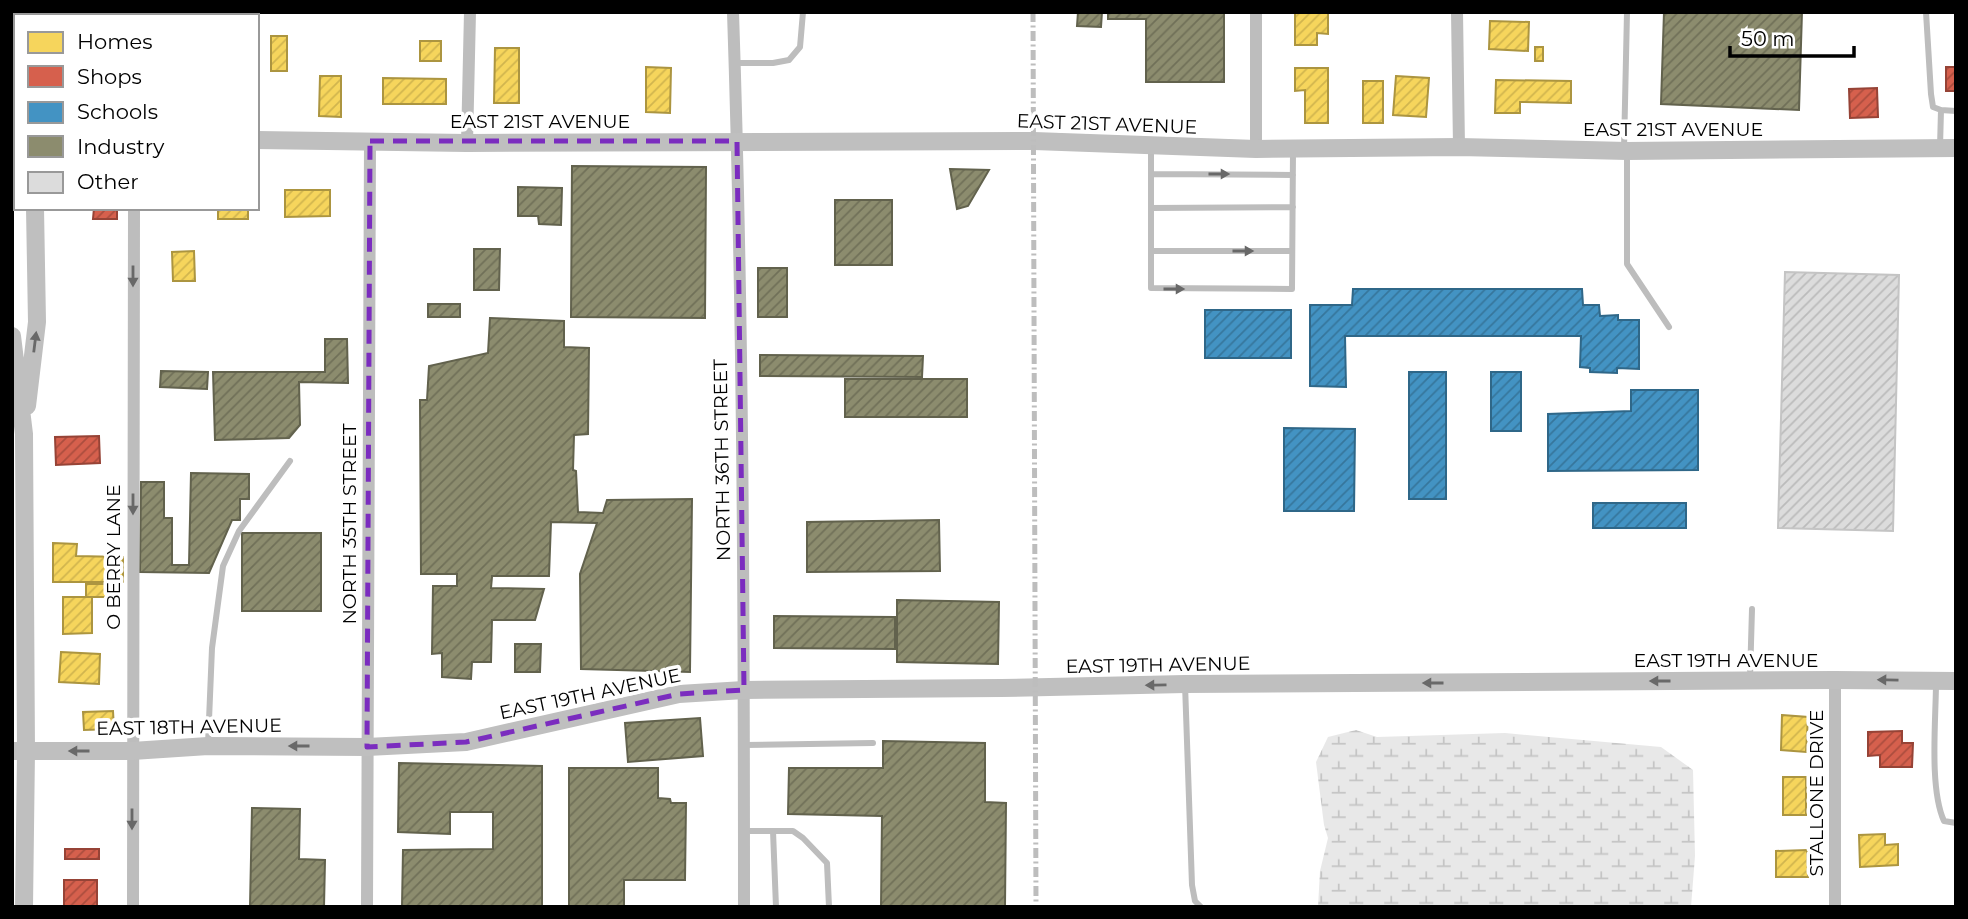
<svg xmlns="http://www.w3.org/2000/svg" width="1968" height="919" viewBox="0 0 1968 919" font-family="Montserrat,sans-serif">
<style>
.wetland{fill:url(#wetland-marsh)}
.homes{fill:url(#homes-hatch);stroke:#ac9540;stroke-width:2}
.shops{fill:url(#shops-hatch);stroke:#964336;stroke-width:2}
.schools{fill:url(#schools-hatch);stroke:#2f6788;stroke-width:2}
.industry{fill:url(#industry-hatch);stroke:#62624d;stroke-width:2}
.building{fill:url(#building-hatch);stroke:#c4c4c4;stroke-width:2}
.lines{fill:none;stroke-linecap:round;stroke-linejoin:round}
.lane{stroke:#bdbdbd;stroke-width:6}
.street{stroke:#bdbdbd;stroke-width:12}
.secondary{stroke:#bfbfbf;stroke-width:18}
.rail{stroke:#bdbdbd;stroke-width:5;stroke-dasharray:10 3.5 2 3.5;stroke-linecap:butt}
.oneway{fill:#686868}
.oneway2{fill:#696969}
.marked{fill:none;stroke:#7b2cbf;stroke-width:5;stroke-dasharray:14 9;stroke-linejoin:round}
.labels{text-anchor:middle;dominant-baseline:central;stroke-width:7;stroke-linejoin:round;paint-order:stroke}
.street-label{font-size:19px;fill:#000;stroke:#fff}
</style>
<defs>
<pattern id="wetland-marsh" width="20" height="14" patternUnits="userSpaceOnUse" patternTransform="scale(1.75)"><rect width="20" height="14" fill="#e8e8e8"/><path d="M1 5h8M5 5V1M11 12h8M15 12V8" fill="none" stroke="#c5c5c5"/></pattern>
<pattern id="homes-hatch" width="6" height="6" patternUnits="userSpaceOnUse" patternTransform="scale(1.75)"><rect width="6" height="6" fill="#f6d55c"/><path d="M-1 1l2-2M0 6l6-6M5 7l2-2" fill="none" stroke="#d1b54e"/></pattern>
<pattern id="shops-hatch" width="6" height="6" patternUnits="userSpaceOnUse" patternTransform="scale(1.75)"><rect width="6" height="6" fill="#d6604d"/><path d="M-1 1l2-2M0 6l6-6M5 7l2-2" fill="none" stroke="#ab4d3e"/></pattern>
<pattern id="schools-hatch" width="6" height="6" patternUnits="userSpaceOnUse" patternTransform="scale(1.75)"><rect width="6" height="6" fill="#4393c3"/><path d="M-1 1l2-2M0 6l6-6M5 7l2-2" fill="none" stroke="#36769c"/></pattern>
<pattern id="industry-hatch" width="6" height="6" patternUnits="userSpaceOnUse" patternTransform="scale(1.75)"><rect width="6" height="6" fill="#8c8c6e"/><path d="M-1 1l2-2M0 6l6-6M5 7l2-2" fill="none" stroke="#707058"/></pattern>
<pattern id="building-hatch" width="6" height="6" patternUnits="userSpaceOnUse" patternTransform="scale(1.75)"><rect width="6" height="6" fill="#dcdcdc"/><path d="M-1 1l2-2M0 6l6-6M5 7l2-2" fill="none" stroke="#bbb"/></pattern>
</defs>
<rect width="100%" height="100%" fill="#fff"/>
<!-- wetland -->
<path class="wetland" d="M 1356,730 L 1377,737 L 1505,733 L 1661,747 L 1693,770 L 1695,856 L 1691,907 L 1318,907 L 1320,871 L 1328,838 L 1324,825 L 1316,762 L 1328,737 Z"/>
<!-- homes -->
<path class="homes" d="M 1295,12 L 1328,12 L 1328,34 L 1317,33 L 1317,45 L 1295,45 Z
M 1490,21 L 1529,22 L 1528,51 L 1489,49 Z
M 271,36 L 287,36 L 287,71 L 271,71 Z
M 420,41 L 441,41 L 441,61 L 420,61 Z
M 1535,47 L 1543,47 L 1543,61 L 1535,61 Z
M 495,48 L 519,48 L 519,103 L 494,103 Z
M 646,67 L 671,68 L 670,113 L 646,112 Z
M 1295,68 L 1328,68 L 1328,123 L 1305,123 L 1305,90 L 1295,91 Z
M 320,76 L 341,76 L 341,117 L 319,116 Z
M 1396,76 L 1429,78 L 1426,117 L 1393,115 Z
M 383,78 L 446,79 L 446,104 L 383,104 Z
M 1496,80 L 1571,81 L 1571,103 L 1520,102 L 1520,113 L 1495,113 Z
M 1363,81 L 1383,81 L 1383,123 L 1363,123 Z
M 285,190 L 330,190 L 330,216 L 285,217 Z
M 218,208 L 248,208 L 248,219 L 218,219 Z
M 194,251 L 195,281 L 173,281 L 172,252 Z
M 53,543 L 77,544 L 76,556 L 123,557 L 123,582 L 53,582 Z
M 86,584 L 111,584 L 111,597 L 86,597 Z
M 63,597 L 92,597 L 92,633 L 63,634 Z
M 61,652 L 100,654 L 99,684 L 59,682 Z
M 113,711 L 114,729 L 84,730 L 83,712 Z
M 1782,715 L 1808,717 L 1806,752 L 1781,750 Z
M 1783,777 L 1806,777 L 1806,815 L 1783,815 Z
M 1885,834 L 1885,845 L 1898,844 L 1898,865 L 1860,867 L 1859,835 Z
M 1807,850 L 1808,877 L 1776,877 L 1776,851 Z"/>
<!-- shops -->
<path class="shops" d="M 100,12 L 123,12 L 123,16 L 100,16 Z
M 1946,67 L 1956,67 L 1956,91 L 1946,91 Z
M 1877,88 L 1878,117 L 1850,118 L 1849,89 Z
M 94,208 L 117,208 L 117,219 L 93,219 Z
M 99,436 L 100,463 L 56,465 L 55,437 Z
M 1902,731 L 1902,743 L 1913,743 L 1912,767 L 1880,767 L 1880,755 L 1868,756 L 1868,732 Z
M 65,849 L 99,849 L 99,859 L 65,859 Z
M 64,880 L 97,880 L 97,907 L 64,907 Z"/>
<!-- schools -->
<path class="schools" d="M 1353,289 L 1582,289 L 1583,305 L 1599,305 L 1600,316 L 1618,315 L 1618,320 L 1639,320 L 1639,369 L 1617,368 L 1617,373 L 1590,372 L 1590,368 L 1580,367 L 1581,336 L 1345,336 L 1346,387 L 1310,386 L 1310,305 L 1352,305 Z
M 1205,310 L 1291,310 L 1291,358 L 1205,358 Z
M 1409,372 L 1446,372 L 1446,499 L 1409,499 Z
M 1491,372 L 1521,372 L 1521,431 L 1491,431 Z
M 1631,390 L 1698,390 L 1698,470 L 1548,471 L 1548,414 L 1631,411 Z
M 1284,428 L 1355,429 L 1354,511 L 1284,511 Z
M 1593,503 L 1686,503 L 1686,528 L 1593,528 Z"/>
<!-- industry -->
<path class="industry" d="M 1078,12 L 1102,12 L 1101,27 L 1077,26 Z
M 1108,12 L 1224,12 L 1224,82 L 1146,82 L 1146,19 L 1108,19 Z
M 1664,12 L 1802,12 L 1799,110 L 1661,104 Z
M 572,166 L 706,167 L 705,318 L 571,317 Z
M 950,169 L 989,170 L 968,206 L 957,209 Z
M 518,187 L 562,188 L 561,225 L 539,224 L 538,216 L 518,216 Z
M 835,200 L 892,200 L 892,265 L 835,265 Z
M 474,249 L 500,249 L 499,290 L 474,290 Z
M 758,268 L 787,268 L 787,317 L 758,317 Z
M 428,304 L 460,304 L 460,317 L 428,317 Z
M 490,318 L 564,321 L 564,347 L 589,348 L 588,434 L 574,435 L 573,470 L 576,471 L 578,512 L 603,513 L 607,500 L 692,499 L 690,672 L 581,669 L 580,574 L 597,523 L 551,522 L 549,576 L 492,576 L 492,577 L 491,588 L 544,589 L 535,620 L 492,620 L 491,662 L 472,662 L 471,679 L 442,677 L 442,653 L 432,654 L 433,586 L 457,586 L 457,574 L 421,574 L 420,400 L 427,400 L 429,366 L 488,353 Z
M 325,339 L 347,339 L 348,383 L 299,382 L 300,425 L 289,438 L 215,440 L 213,372 L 325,372 Z
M 760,355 L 923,356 L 922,377 L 760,376 Z
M 161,371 L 208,372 L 207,389 L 160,387 Z
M 845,379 L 967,379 L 967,417 L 845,417 Z
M 191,473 L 249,474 L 249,499 L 240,499 L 240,520 L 232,520 L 209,573 L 140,572 L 141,482 L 164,482 L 164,518 L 172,518 L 172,565 L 189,565 Z
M 939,520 L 940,571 L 807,572 L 807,522 Z
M 242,533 L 321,533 L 321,611 L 242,611 Z
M 897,600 L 999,602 L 998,664 L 897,662 Z
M 774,616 L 895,617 L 895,649 L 774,648 Z
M 515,644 L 541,644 L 540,672 L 515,672 Z
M 700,718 L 703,756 L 628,762 L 625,723 Z
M 883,741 L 985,743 L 985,802 L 1006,803 L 1005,907 L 881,907 L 882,816 L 788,814 L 789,768 L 883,768 Z
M 399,763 L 542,766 L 542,907 L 402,907 L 403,850 L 493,849 L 493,812 L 450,812 L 450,834 L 398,832 Z
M 569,768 L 658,768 L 658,798 L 670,799 L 671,803 L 686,803 L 685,880 L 624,880 L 624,907 L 569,907 Z
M 252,808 L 300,809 L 299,859 L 325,860 L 324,907 L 250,907 Z"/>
<!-- building -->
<path class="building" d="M 1785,272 L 1899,275 L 1893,531 L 1778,528 Z"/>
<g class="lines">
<!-- lane -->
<path class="lane" d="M 1926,12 L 1931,94 L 1933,107 L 1941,110 L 1956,111
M 735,63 L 773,63 L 789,60 L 800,47 L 803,12
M 1940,147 L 1941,110
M 1151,148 L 1151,288 L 1292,289 L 1293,151
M 1624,149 L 1627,12
M 1627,153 L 1627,264 L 1669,327
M 1151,174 L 1293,175
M 1151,208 L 1293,207
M 1151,251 L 1292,251
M 1750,678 L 1752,609
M 1936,682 C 1936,719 1929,788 1944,821 L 1956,823
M 1185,684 L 1192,885 L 1195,901 L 1201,907
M 208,744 L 212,648 L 223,566 L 239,531 L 290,461
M 744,745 L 873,743
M 744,831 L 793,831 L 803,838 L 827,863 L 829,907
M 773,831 L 776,907"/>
<!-- street -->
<path class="street" d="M 733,12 C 743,310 744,609 744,907
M 1256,12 L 1256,149
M 1457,12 L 1459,147
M 252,16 L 252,12
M 467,143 L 470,12
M 1835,680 L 1835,907
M 133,907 L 134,208
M 367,907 L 370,141"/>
<!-- secondary -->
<path class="secondary" d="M 16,12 L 16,16
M 34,12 L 35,16
M 12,96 L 16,85
M 257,140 L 467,143 L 1034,141 L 1256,149 L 1459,147 L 1627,151 L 1956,148
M 12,164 L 16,165
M 12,336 L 24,434 L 26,751 L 24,907
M 27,406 L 37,322 L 35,208
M 12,751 L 132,751 L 208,746 L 367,747 L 466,742 L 679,694 L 744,690 L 1001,688 L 1185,684 L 1835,680 L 1956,681"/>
<!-- rail -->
<path class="rail" d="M 1033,12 L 1036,907"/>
</g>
<!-- one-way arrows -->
<defs><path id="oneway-solid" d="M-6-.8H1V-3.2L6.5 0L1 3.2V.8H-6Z" transform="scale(1.75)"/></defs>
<g class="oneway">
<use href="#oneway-solid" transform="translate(1219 174)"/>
<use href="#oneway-solid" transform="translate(1243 251)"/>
<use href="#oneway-solid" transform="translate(133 276) rotate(90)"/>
<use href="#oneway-solid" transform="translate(1174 289)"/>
<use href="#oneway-solid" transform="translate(133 504) rotate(90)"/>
<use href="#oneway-solid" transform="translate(132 819) rotate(90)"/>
</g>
<g class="oneway2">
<use href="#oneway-solid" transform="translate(35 342) rotate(-83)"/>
<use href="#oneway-solid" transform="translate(1888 680) rotate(-179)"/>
<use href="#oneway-solid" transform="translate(1660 681) rotate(180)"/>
<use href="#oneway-solid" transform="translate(1433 683) rotate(180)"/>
<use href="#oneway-solid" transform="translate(1156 685) rotate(179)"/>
<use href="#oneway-solid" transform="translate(299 746) rotate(-180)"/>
<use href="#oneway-solid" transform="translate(79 751) rotate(180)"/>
</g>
<!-- marked area -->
<path class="marked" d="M 370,141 L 737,141 L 744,690 L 679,694 L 466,742 L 367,747 Z"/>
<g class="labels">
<!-- street labels -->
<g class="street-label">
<text x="540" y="121">EAST 21ST AVENUE</text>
<text transform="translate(1107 124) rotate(2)">EAST 21ST AVENUE</text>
<text x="1673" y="129">EAST 21ST AVENUE</text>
<text transform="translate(722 460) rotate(-91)">NORTH 36TH STREET</text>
<text transform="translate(349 524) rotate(-90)">NORTH 35TH STREET</text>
<text transform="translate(113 557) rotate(-90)">O BERRY LANE</text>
<text x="1726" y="660">EAST 19TH AVENUE</text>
<text transform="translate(1158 665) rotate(-1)">EAST 19TH AVENUE</text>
<text transform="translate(590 694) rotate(-12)">EAST 19TH AVENUE</text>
<text transform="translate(189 727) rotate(-1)">EAST 18TH AVENUE</text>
<text transform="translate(1816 793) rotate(-90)">STALLONE DRIVE</text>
</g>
</g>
<!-- border -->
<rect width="1968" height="919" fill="none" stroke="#000000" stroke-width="28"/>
<!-- legend -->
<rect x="14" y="14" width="245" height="196" fill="#ffffff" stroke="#999999" stroke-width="2"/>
<rect x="28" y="32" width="35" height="21" fill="#f6d55c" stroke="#999999" stroke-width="2"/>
<text x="77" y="49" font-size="21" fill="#000000">Homes</text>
<rect x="28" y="66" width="35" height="21" fill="#d6604d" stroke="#999999" stroke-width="2"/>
<text x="77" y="84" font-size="21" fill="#000000">Shops</text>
<rect x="28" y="102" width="35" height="21" fill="#4393c3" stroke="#999999" stroke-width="2"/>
<text x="77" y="119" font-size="21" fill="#000000">Schools</text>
<rect x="28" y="136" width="35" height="21" fill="#8c8c6e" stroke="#999999" stroke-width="2"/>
<text x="77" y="154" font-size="21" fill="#000000">Industry</text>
<rect x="28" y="172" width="35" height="21" fill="#dcdcdc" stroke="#999999" stroke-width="2"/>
<text x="77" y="189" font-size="21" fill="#000000">Other</text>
<!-- scale -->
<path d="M1730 46v10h124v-10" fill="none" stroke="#000000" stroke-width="3.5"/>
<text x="1741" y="46" font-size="21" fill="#000000" stroke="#ffffff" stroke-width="5" paint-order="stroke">50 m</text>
</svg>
